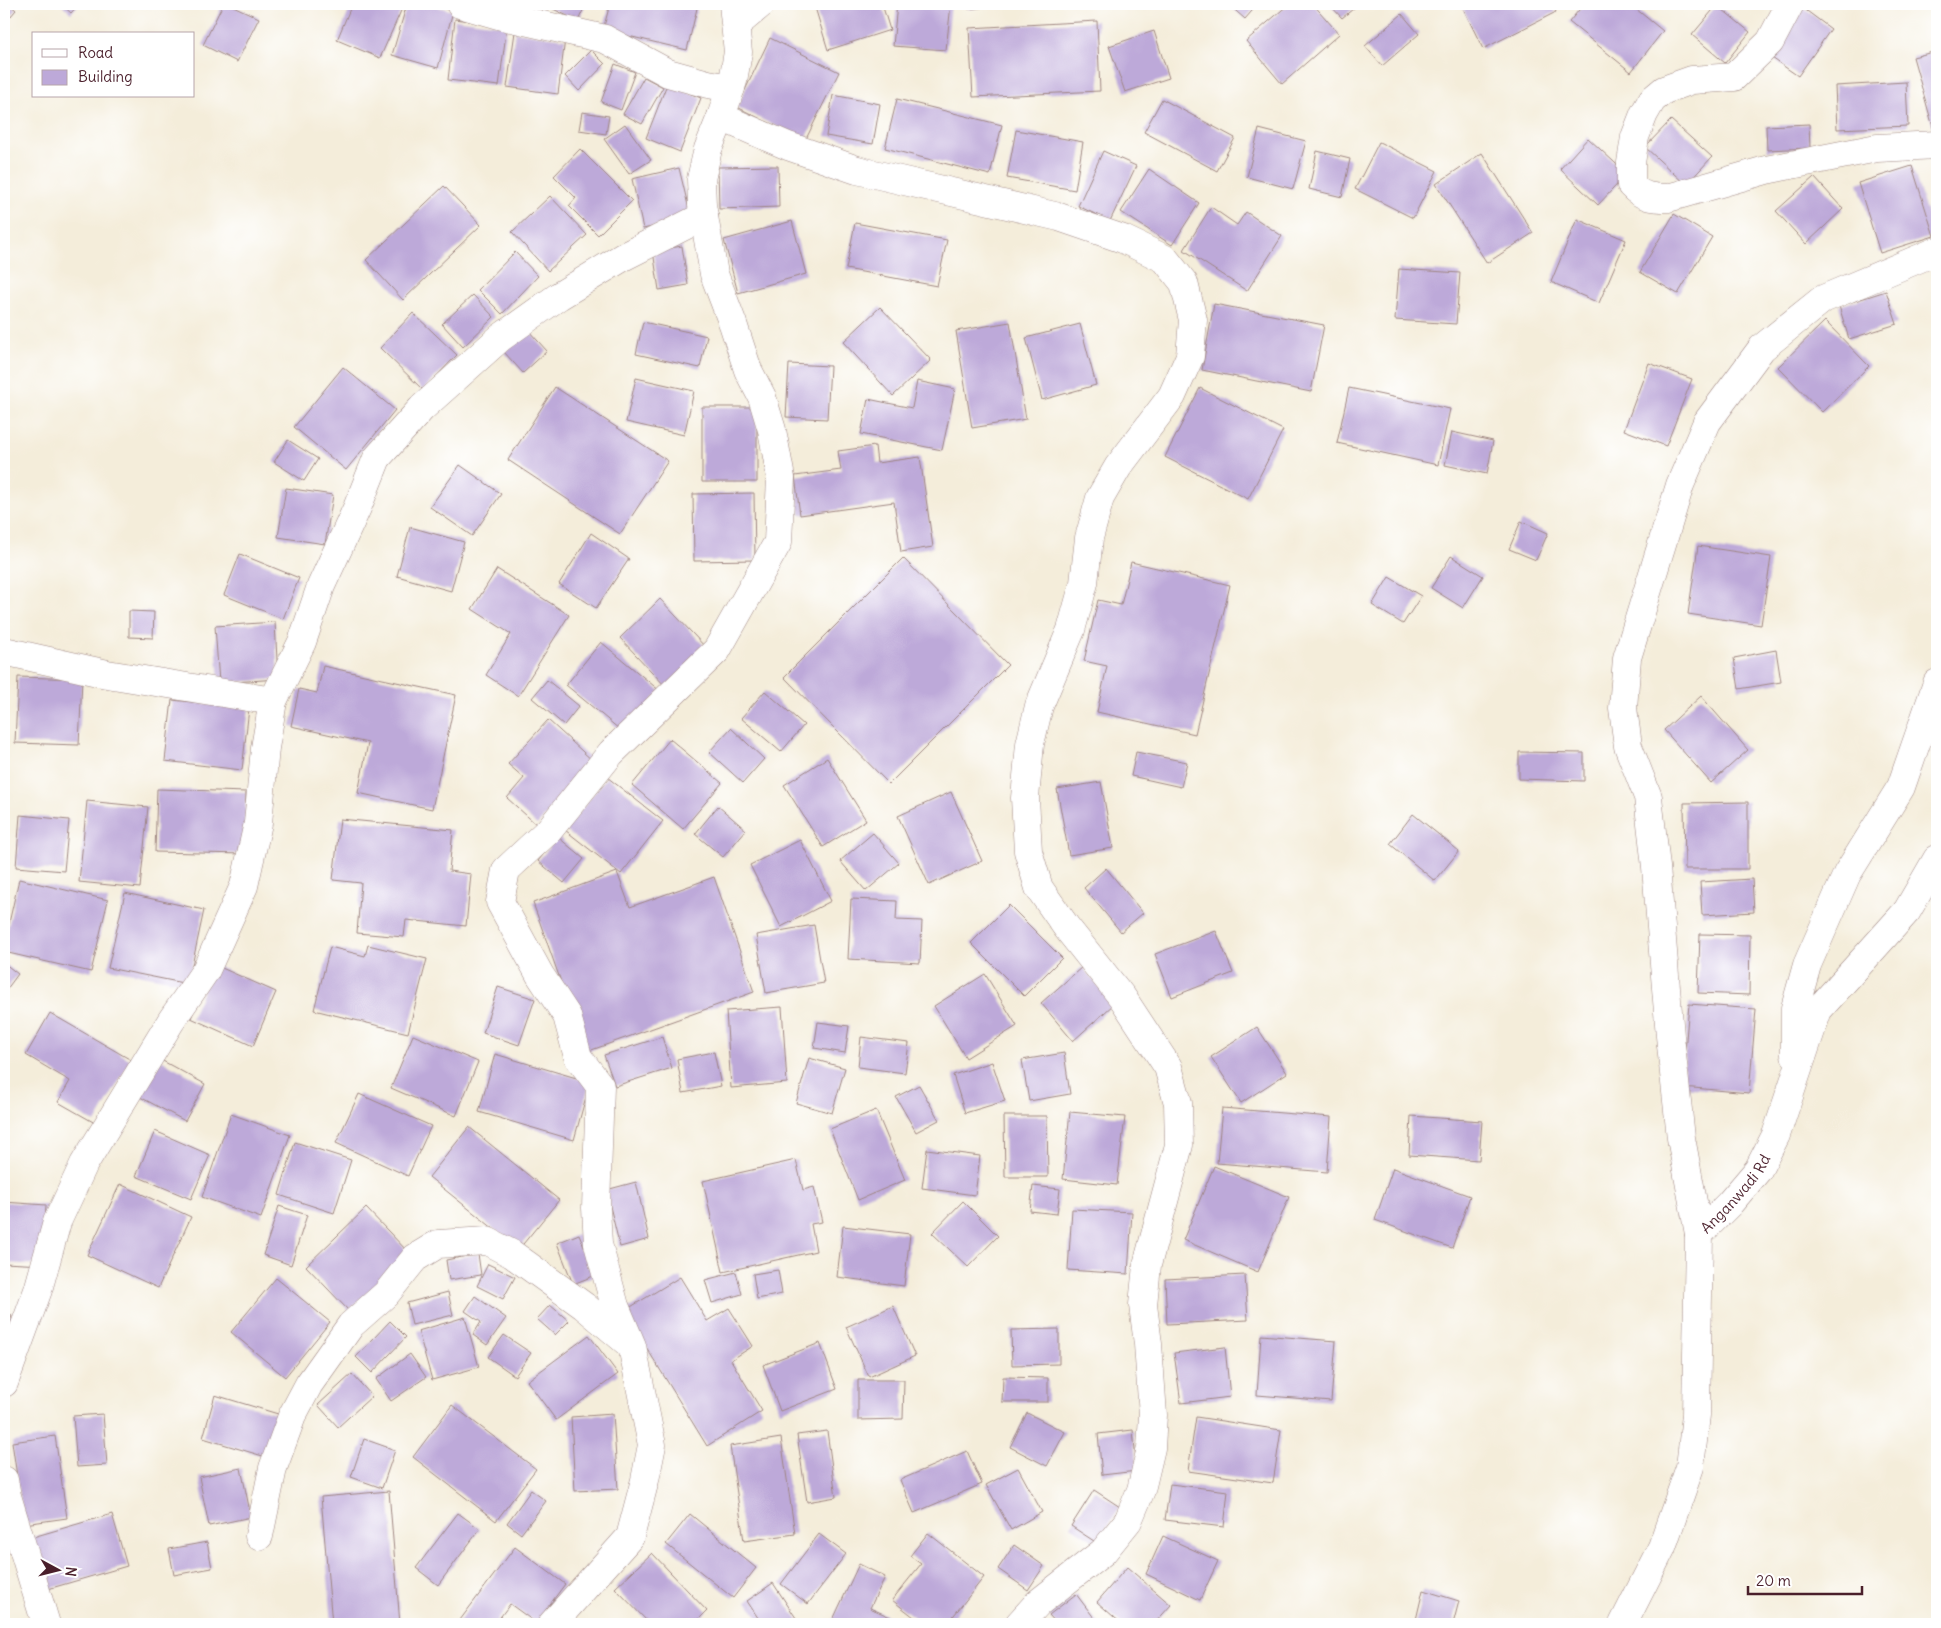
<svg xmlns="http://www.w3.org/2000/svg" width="1941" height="1628" viewBox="0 0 1941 1628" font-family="Delius,sans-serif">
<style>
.building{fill:#bda9d9}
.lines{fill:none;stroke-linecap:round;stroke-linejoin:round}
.minor-casing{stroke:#9f8682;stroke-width:29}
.minor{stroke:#fff;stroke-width:28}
.labels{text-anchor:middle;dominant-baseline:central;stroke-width:4.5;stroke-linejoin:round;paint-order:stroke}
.street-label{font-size:15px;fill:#4a1f2b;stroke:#fff}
</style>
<rect width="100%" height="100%" fill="#fff"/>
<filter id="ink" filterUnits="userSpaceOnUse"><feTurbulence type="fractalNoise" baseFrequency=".02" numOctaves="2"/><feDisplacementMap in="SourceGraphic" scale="10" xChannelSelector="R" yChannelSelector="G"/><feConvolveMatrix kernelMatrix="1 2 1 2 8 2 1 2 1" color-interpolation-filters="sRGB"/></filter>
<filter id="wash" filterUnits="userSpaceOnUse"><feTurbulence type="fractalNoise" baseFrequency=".0096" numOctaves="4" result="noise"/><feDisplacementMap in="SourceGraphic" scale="20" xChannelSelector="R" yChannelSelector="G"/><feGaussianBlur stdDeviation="1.12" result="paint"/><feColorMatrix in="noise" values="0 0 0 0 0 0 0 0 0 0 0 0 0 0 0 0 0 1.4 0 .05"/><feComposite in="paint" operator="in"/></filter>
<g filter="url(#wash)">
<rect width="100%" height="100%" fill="#f4edda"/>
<g id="blocks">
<!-- building -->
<path class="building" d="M 4,4 L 9,4 L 16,10 L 4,24 Z
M 61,4 L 79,4 L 71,13 Z
M 223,4 L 229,4 L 259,18 L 237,62 L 203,45 Z
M 352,4 L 404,4 L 380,58 L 337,40 Z
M 407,4 L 428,4 L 453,11 L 438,68 L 392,55 Z
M 550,4 L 586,4 L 578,21 L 549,7 Z
M 610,4 L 698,4 L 687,50 L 603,30 Z
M 814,4 L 882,4 L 890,30 L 828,50 Z
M 897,4 L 951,4 L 946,50 L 893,46 Z
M 968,4 L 1007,4 L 1007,5 L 968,9 Z
M 1228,4 L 1258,4 L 1245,19 Z
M 1289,4 L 1313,4 L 1339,34 L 1282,84 L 1246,41 Z
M 1329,4 L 1359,4 L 1342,18 Z
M 1461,4 L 1552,4 L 1556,12 L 1483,49 Z
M 1584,4 L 1630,4 L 1663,31 L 1631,72 L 1569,22 Z
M 1717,5 L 1750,32 L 1725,63 L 1692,35 Z
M 1803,8 L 1831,29 L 1798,76 L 1769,56 Z
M 1402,14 L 1419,34 L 1382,66 L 1365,46 Z
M 455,19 L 507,26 L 499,86 L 448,80 Z
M 1097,21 L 1100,91 L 973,97 L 969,28 Z
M 1154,31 L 1169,78 L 1125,92 L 1109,46 Z
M 515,32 L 565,39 L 558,94 L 507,87 Z
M 770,38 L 839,72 L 805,141 L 737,107 Z
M 591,50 L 605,64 L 579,91 L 565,76 Z
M 1937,51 L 1937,141 L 1913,57 Z
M 615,64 L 635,72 L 621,110 L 601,102 Z
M 644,77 L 663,87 L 642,124 L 623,114 Z
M 1906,82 L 1908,126 L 1837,129 L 1835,86 Z
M 667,84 L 701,98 L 680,152 L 646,138 Z
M 833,95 L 880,104 L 873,144 L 826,136 Z
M 897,99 L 1002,125 L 990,175 L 885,148 Z
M 1162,99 L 1235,138 L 1217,171 L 1144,132 Z
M 582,112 L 609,116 L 606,134 L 579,130 Z
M 1671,120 L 1712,157 L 1686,185 L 1645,147 Z
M 625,124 L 651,160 L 629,174 L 604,139 Z
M 1809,124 L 1810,148 L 1767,150 L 1766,126 Z
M 1259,129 L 1306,141 L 1293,189 L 1247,177 Z
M 1016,130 L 1083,142 L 1075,190 L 1007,178 Z
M 1588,138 L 1627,174 L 1598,205 L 1560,169 Z
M 1379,142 L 1437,171 L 1413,218 L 1355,189 Z
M 580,149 L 632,201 L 598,235 L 569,206 L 576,198 L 554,176 Z
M 1103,151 L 1136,166 L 1110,221 L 1078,206 Z
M 1317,151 L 1350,159 L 1342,197 L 1309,189 Z
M 1482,153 L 1533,233 L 1487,263 L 1436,184 Z
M 778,166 L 779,207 L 719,209 L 718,167 Z
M 1912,166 L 1934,236 L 1880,253 L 1858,183 Z
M 679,168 L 691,218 L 643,229 L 632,179 Z
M 1149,169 L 1199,203 L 1172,245 L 1121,212 Z
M 1814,177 L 1843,209 L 1806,244 L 1776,211 Z
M 444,186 L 481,225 L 403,300 L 366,260 Z
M 550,196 L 587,235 L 548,271 L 512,232 Z
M 1211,207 L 1237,225 L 1246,212 L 1282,236 L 1247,291 L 1184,250 Z
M 1674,214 L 1712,237 L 1678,294 L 1640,272 Z
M 1577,219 L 1626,240 L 1599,303 L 1551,282 Z
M 792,221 L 806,274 L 738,293 L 724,240 Z
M 855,223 L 947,240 L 937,286 L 846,269 Z
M 682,246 L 688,285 L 659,290 L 653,251 Z
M 515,252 L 538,276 L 502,314 L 478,290 Z
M 1399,269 L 1460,273 L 1456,324 L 1395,320 Z
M 1886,291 L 1897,324 L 1849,339 L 1839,306 Z
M 473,295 L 494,317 L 463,347 L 442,324 Z
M 1214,304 L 1324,325 L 1311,392 L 1202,370 Z
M 880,307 L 931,360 L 893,396 L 843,342 Z
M 413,313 L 457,355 L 423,390 L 380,348 Z
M 1825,321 L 1869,366 L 1822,412 L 1778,367 Z
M 643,322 L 707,336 L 700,368 L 636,354 Z
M 1010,322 L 1026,419 L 972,428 L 956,331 Z
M 1080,324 L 1096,385 L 1042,400 L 1026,338 Z
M 528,330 L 547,351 L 523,373 L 504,352 Z
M 1649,363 L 1692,379 L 1666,446 L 1624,430 Z
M 789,364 L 830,366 L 827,419 L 786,417 Z
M 343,367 L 395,410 L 346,470 L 294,427 Z
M 636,378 L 694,391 L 684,435 L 626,422 Z
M 917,381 L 955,389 L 942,450 L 861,434 L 868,399 L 912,408 Z
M 555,387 L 668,461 L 620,534 L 508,460 Z
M 1200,388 L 1283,430 L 1248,499 L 1165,457 Z
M 1349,388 L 1450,409 L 1438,465 L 1337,443 Z
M 702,407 L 757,407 L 757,482 L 702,482 Z
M 1452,432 L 1493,441 L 1487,474 L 1445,465 Z
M 288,440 L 318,459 L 304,481 L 274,462 Z
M 875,446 L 877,463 L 920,457 L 933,547 L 901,552 L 894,502 L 800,515 L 795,476 L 841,470 L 838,451 Z
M 460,465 L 501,494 L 472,536 L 430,507 Z
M 286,488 L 333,495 L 325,544 L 278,537 Z
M 754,493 L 755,560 L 694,561 L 693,494 Z
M 1521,521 L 1548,533 L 1536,560 L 1509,549 Z
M 410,527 L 464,542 L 451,591 L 397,576 Z
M 591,533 L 629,559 L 596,608 L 559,584 Z
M 1698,546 L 1771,557 L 1761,625 L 1688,614 Z
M 240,554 L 299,578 L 283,619 L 224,595 Z
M 1451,556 L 1483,576 L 1463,608 L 1431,588 Z
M 903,558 L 1008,665 L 889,784 L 784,677 Z
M 1131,562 L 1230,585 L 1195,734 L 1097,712 L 1107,666 L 1084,661 L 1098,600 L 1121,605 Z
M 497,569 L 569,615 L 518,696 L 486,675 L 511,634 L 472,609 Z
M 1389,577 L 1421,596 L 1403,624 L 1372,605 Z
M 660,599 L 708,650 L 667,688 L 620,638 Z
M 129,611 L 154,612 L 153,638 L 129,637 Z
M 275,622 L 278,679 L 219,683 L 215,626 Z
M 601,642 L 660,691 L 625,734 L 566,685 Z
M 1776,650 L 1781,682 L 1739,689 L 1734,658 Z
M 323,666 L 456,695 L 432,809 L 358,793 L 368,743 L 291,726 L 299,689 L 317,693 Z
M 18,677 L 82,679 L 79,745 L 15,743 Z
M 547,680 L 579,706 L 564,725 L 532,698 Z
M 765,691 L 804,725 L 781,752 L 741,718 Z
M 1701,696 L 1748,750 L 1711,783 L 1664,730 Z
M 172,700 L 249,708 L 242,770 L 165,761 Z
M 548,720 L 594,762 L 537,825 L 507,798 L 524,778 L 508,764 Z
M 731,728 L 764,759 L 743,783 L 709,752 Z
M 670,739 L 722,783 L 683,829 L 632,785 Z
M 1136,752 L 1187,762 L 1181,787 L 1131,776 Z
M 1519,752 L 1584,753 L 1584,781 L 1519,779 Z
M 827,758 L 866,820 L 823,847 L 784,785 Z
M 607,777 L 663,821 L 621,874 L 565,830 Z
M 1101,782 L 1113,848 L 1069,855 L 1057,789 Z
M 157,789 L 246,792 L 244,854 L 155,852 Z
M 951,792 L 982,861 L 929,885 L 898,816 Z
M 87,801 L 148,807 L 140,888 L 79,882 Z
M 1748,802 L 1748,869 L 1685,869 L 1684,803 Z
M 718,806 L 746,830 L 723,857 L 695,834 Z
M 1413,814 L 1459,851 L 1435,881 L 1390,844 Z
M 20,815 L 69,820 L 64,871 L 16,867 Z
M 340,819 L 453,830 L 449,871 L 471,874 L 466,926 L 406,920 L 404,937 L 357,933 L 361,883 L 333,880 Z
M 873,833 L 899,863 L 866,891 L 840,861 Z
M 558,837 L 584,859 L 564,883 L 538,861 Z
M 800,840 L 831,901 L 781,927 L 750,865 Z
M 1106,868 L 1143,913 L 1121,932 L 1084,888 Z
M 617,872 L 630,907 L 714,877 L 754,992 L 586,1052 L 533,903 Z
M 19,879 L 108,900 L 91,972 L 4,952 L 4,945 Z
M 1752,879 L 1754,912 L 1702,915 L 1700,882 Z
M 125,893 L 204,910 L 188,984 L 108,968 Z
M 851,899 L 897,901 L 896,920 L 922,921 L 920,963 L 848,959 Z
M 1009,905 L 1062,958 L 1024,996 L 971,943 Z
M 814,925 L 824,983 L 766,993 L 756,935 Z
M 1216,931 L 1233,973 L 1172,997 L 1155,954 Z
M 1700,934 L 1750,935 L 1749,995 L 1698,993 Z
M 368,945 L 427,959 L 408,1033 L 314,1010 L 330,947 L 365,956 Z
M 4,963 L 18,974 L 4,993 Z
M 215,965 L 276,992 L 253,1046 L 191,1018 Z
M 1082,967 L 1114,1004 L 1073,1041 L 1041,1003 Z
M 985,974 L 1017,1026 L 966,1058 L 934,1006 Z
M 498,987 L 535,999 L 519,1045 L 483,1033 Z
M 1689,1004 L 1756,1009 L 1749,1093 L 1682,1087 Z
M 782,1007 L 787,1083 L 731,1088 L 726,1011 Z
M 50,1013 L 131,1060 L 95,1123 L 58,1102 L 70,1081 L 26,1055 Z
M 818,1022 L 849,1026 L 845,1053 L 814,1048 Z
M 1257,1027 L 1287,1073 L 1241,1103 L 1211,1057 Z
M 413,1035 L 478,1062 L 456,1116 L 391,1088 Z
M 662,1037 L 672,1068 L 615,1086 L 604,1055 Z
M 861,1037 L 909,1043 L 905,1073 L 858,1067 Z
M 714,1052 L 721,1086 L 683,1093 L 677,1059 Z
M 1064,1053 L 1070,1094 L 1029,1101 L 1022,1060 Z
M 495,1054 L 590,1082 L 574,1140 L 479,1112 Z
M 809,1058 L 845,1068 L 832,1113 L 796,1103 Z
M 161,1060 L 205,1084 L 185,1121 L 140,1097 Z
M 992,1062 L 1005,1101 L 965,1113 L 953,1075 Z
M 919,1085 L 939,1120 L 916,1132 L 896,1097 Z
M 359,1094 L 431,1126 L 408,1176 L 336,1143 Z
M 1222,1108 L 1331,1117 L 1327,1172 L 1217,1163 Z
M 876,1110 L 905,1180 L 858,1200 L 830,1129 Z
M 1070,1112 L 1125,1117 L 1117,1185 L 1063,1179 Z
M 231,1114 L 290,1135 L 261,1218 L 202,1197 Z
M 1004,1116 L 1047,1116 L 1048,1177 L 1005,1177 Z
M 1411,1116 L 1482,1121 L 1479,1160 L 1409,1155 Z
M 469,1127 L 559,1200 L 519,1249 L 429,1177 Z
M 155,1131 L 210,1155 L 191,1199 L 136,1176 Z
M 295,1142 L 351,1160 L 334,1213 L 279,1195 Z
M 927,1149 L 980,1156 L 975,1195 L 922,1188 Z
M 796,1160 L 803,1190 L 814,1187 L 822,1222 L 811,1224 L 816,1251 L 723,1272 L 703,1181 Z
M 1214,1166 L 1289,1197 L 1258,1272 L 1183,1240 Z
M 1393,1168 L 1470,1196 L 1452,1248 L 1375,1220 Z
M 636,1182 L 649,1239 L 620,1247 L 606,1190 Z
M 120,1184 L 191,1217 L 158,1288 L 87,1255 Z
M 1033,1186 L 1060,1189 L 1057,1214 L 1030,1211 Z
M 963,1201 L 998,1236 L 968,1267 L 932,1233 Z
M 4,1202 L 46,1205 L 43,1265 L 4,1263 Z
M 279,1206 L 307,1215 L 291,1265 L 263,1255 Z
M 366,1208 L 409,1253 L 349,1311 L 306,1266 Z
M 1072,1209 L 1132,1212 L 1128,1274 L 1068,1270 Z
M 843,1226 L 910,1234 L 904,1286 L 837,1277 Z
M 579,1234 L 596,1275 L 573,1284 L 557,1243 Z
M 478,1254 L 481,1275 L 449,1280 L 446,1260 Z
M 488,1264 L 515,1277 L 503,1299 L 477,1286 Z
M 778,1270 L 782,1294 L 757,1299 L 753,1274 Z
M 736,1272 L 742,1294 L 712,1303 L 705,1280 Z
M 1245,1275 L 1248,1320 L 1167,1324 L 1165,1279 Z
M 680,1277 L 707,1321 L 729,1308 L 753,1346 L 731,1360 L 762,1411 L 707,1446 L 624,1311 Z
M 276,1278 L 330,1322 L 285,1377 L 231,1332 Z
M 448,1292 L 453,1315 L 412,1325 L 407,1303 Z
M 475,1296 L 506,1318 L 487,1345 L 473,1335 L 481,1322 L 465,1311 Z
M 550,1305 L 569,1321 L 555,1335 L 537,1319 Z
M 893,1306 L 915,1356 L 869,1377 L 846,1327 Z
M 4,1313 L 12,1316 L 4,1337 Z
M 465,1317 L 479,1367 L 432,1380 L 418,1331 Z
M 390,1321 L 406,1337 L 372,1373 L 356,1357 Z
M 1059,1329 L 1059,1364 L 1012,1365 L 1011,1330 Z
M 504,1335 L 531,1353 L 515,1376 L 488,1357 Z
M 589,1335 L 618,1374 L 556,1420 L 527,1381 Z
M 1261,1335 L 1336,1341 L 1331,1401 L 1257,1395 Z
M 820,1343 L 837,1389 L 780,1411 L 763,1365 Z
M 1225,1347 L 1230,1397 L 1181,1403 L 1174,1353 Z
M 410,1354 L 426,1377 L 391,1401 L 376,1379 Z
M 352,1374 L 372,1396 L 338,1427 L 318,1405 Z
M 1003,1377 L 1048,1378 L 1048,1402 L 1002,1402 Z
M 858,1380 L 904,1380 L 903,1419 L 858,1420 Z
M 215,1395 L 278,1414 L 266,1457 L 203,1438 Z
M 452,1405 L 536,1469 L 496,1521 L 413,1457 Z
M 1027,1413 L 1065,1432 L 1047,1466 L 1010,1447 Z
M 103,1414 L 107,1465 L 77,1467 L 73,1416 Z
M 613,1414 L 618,1489 L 575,1491 L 571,1417 Z
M 1196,1417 L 1281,1430 L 1273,1483 L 1188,1471 Z
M 1133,1430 L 1137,1471 L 1102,1475 L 1098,1434 Z
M 827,1431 L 836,1497 L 807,1502 L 797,1435 Z
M 55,1436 L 67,1518 L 24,1524 L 12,1442 Z
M 781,1438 L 795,1534 L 744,1541 L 730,1446 Z
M 364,1439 L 395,1450 L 382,1488 L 351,1477 Z
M 967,1451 L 982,1484 L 914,1513 L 900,1480 Z
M 241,1468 L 251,1517 L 209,1526 L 199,1477 Z
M 1018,1468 L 1042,1512 L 1011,1530 L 986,1485 Z
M 1170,1484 L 1228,1491 L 1224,1527 L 1165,1520 Z
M 531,1490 L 546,1501 L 521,1534 L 507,1523 Z
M 1094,1490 L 1120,1507 L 1097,1543 L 1071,1526 Z
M 389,1491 L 400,1624 L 332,1624 L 321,1497 Z
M 458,1513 L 480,1529 L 438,1585 L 416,1568 Z
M 112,1514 L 127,1566 L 48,1589 L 33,1537 Z
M 690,1514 L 756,1568 L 733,1598 L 666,1544 Z
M 928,1533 L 984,1577 L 947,1624 L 923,1624 L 892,1600 L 921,1564 L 910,1556 Z
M 819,1534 L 846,1554 L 808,1604 L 781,1584 Z
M 1163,1536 L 1218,1561 L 1200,1600 L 1146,1574 Z
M 207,1542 L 212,1568 L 174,1575 L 169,1549 Z
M 1014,1545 L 1044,1566 L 1028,1590 L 998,1569 Z
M 515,1547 L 565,1584 L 536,1623 L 510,1604 L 495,1624 L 457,1624 Z
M 652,1553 L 707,1611 L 694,1624 L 650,1624 L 615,1588 Z
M 859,1564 L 885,1577 L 870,1608 L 906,1624 L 831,1624 Z
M 1127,1567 L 1171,1605 L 1154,1624 L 1122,1624 L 1097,1602 Z
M 773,1583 L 800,1624 L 762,1624 L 747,1601 Z
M 1423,1590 L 1459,1601 L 1453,1624 L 1415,1624 Z
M 1076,1594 L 1098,1623 L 1096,1624 L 1057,1624 L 1049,1615 Z"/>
</g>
</g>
<g filter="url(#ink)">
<use href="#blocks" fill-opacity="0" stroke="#9f8682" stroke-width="1"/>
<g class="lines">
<!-- minor casing -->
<g class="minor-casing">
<g id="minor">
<path d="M 460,4 L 502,16 L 605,39 L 668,73 L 708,84 L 731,88"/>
<path d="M 1790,4 L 1770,42 L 1734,77 L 1692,80 L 1664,90 L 1652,100 L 1644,114 L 1635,137 L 1631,163 L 1631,185 C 1642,197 1652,198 1668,198 L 1766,170 L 1877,148 L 1937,145"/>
<path d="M 736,25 L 761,4"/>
<path d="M 721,117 L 788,146 L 857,170 L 1059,217 L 1123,239 L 1165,259 L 1184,283 L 1193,320 L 1190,356 L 1172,396 L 1118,467 L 1100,498 L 1089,538 L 1084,583 L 1071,630 L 1039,706 L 1030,744 L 1025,798 L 1028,851 L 1039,888 L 1067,928 L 1122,997 L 1168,1067 L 1178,1103 L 1179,1145 L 1147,1265 L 1143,1305 L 1148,1344 L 1153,1415 L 1151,1448 L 1141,1490 L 1128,1521 L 1103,1552 L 1038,1603 L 1019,1624"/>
<path d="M 4,651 L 107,674 L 273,701"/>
<path d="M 1795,1055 L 1795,1008 L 1807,965 L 1847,874 L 1901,787 L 1937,683"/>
<path d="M 1699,1234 L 1681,1138 L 1670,1036 L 1656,867 L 1648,797 L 1628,746 L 1623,708 L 1627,658 L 1680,485 L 1707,422 L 1762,348 L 1823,299 L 1937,251"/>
<path d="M 4,1383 L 38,1290 L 57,1222 L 84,1164 L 171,1021 L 206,970 L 244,886 L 258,823 L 265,748 L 273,701 L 302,642 L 321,586 L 357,508 L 377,458 L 422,408 L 500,338 L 559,296 L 623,257 L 704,216"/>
<path d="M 4,1480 L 7,1496 L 46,1624"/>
<path d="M 259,1536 L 273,1468 L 292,1416 L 309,1384 L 351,1325 L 386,1294 L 415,1258 L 438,1244 L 487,1241 L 512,1254 L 584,1306 L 627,1342"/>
<path d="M 552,1624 L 630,1537 L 645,1480 L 652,1445 L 632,1346 L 615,1306 L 598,1244 L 596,1208 L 600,1086 L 578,1057 L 567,1016 L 540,975 L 500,902 L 506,870 L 549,830 L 611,753 L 717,650 L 778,542 L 781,478 L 772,430 L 762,397 L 748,370 L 733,324 L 714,274 L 702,205 L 701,179 L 708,149 L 721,117 L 733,81 L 738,52 L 733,4"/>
<path id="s1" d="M 1623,1624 L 1662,1547 L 1690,1467 L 1696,1415 L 1699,1234 L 1729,1204 L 1758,1170 L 1776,1135 L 1818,1010 L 1907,911 L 1937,859"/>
</g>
</g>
<!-- minor -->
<use href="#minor" class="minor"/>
</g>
</g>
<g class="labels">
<!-- street labels -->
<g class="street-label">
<text stroke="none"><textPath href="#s1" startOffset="459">Anganwadi Rd</textPath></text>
</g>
</g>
<!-- margin -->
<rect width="1941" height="1628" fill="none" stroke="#fff" stroke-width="20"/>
<!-- legend -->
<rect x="32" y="32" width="162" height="65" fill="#ffffff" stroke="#b7a5aa"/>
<rect x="42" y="49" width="25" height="8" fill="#ffffff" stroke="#b7a5aa"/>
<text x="78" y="58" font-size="15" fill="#4a1f2b">Road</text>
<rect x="42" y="70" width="25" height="15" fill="#bda9d9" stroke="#b7a5aa"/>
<text x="78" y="82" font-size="15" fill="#4a1f2b">Building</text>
<!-- north arrow -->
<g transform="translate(58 1570) rotate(97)" stroke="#ffffff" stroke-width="4" paint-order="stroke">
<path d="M0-4L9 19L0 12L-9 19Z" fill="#4a1f2b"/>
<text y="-8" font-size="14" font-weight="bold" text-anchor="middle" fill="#4a1f2b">N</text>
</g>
<!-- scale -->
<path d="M1748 1586v8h114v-8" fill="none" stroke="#4a1f2b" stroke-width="2.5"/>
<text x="1756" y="1586" font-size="15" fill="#4a1f2b" stroke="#ffffff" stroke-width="4" paint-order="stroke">20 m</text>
</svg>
